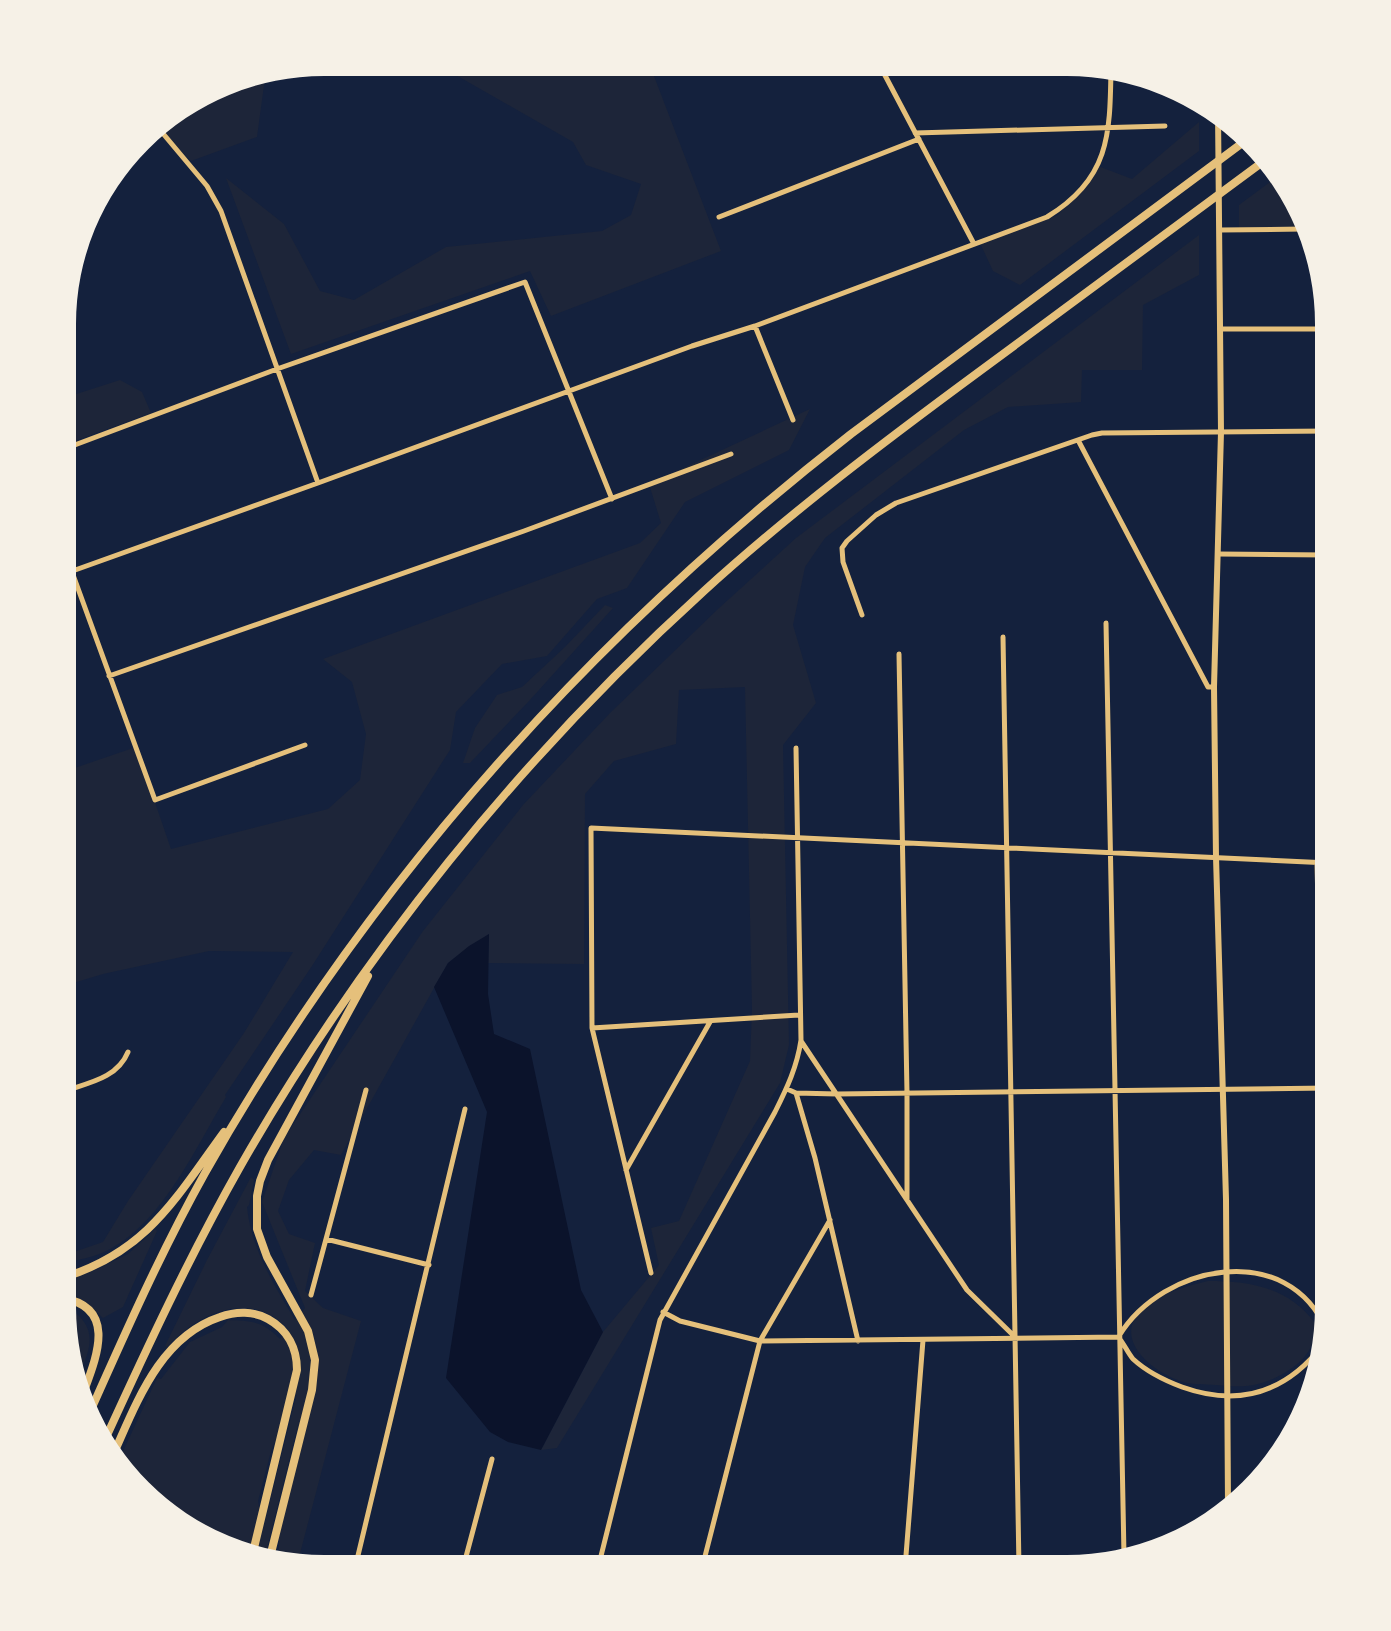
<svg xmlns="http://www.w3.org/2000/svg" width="1391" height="1631" viewBox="0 0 1391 1631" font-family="'Source Sans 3',sans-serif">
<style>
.green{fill:#1d2539}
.water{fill:#0b132b}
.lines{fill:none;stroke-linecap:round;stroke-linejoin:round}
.minor{stroke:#e5c07b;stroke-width:5}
.tertiary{stroke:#e5c07b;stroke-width:6}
.motorway{stroke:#e5c07b;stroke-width:8}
</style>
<rect width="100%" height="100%" fill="#14213d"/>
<!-- green -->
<path class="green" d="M 419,62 L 649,63 L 721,251 L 551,316 L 530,271 L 291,354 L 226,178 L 284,224 L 320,291 L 354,300 L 446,247 L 602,231 L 631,215 L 641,184 L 586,165 L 573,142 L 454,74 Z
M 276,70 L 265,78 L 257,137 L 191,161 L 154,125 L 239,76 Z
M 1199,122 L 1199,151 L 1020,285 L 993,271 L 980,243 L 1058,215 L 1098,166 L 1132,179 Z
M 1278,176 L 1294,193 L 1303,230 L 1239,233 L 1239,205 Z
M 1199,235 L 1199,275 L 1143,305 L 1142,370 L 1082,370 L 1081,402 L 1008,407 L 964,430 L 825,538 L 805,567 L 793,625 L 816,703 L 783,745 L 789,1045 L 780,1083 L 557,1448 L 541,1450 L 603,1332 L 659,1265 L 651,1228 L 679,1221 L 750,1061 L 752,1009 L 745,687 L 679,690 L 676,744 L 614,761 L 585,794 L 584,964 L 488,963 L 489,934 L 448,963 L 341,1155 L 314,1150 L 289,1180 L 278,1211 L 289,1234 L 315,1243 L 305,1291 L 323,1308 L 361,1321 L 297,1565 L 279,1560 L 279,1527 L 299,1421 L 265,1556 L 257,1553 L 297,1393 L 271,1451 L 258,1501 L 261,1518 L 250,1551 L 193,1534 L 119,1460 L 157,1378 L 161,1379 L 190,1342 L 222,1327 L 228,1320 C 252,1321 262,1321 280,1339 L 288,1329 C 251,1289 199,1312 167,1347 L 165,1346 L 207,1260 L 251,1177 L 254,1180 L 249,1205 L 247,1207 C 251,1249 274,1285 295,1320 L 305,1308 L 262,1202 L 284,1138 L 423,931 L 523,805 L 610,713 L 718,609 L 796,538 Z
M 120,380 L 142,392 L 151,413 L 64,445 L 64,398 Z
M 810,409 L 789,450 L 685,502 L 627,588 L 597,599 L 547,656 L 502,664 L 456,712 L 450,750 L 312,966 L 225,1095 L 226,1097 C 196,1147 163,1221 110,1249 C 96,1257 77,1260 62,1264 L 62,1256 L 103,1242 L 128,1201 L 244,1033 L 293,952 L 209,951 L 103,974 L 63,986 L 63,772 L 136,747 L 171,849 L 328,809 L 360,780 L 366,734 L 352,682 L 323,659 L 640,543 L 661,523 L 649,484 Z
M 605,605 L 613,608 L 529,701 L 470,763 L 463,763 L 475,728 L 497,695 L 522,687 L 565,647 Z
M 155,1229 L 157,1231 L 123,1307 L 103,1318 L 84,1301 L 62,1294 L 62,1282 L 91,1272 L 128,1254 Z
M 1208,1281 C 1250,1281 1288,1287 1315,1323 C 1316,1346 1306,1360 1286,1372 C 1261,1387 1244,1388 1216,1385 C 1204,1384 1191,1385 1180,1381 C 1149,1370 1109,1336 1146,1306 C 1164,1292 1187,1286 1208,1281 Z
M 62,1309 C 71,1310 74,1311 80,1317 C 97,1335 88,1353 80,1373 Z"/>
<!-- water -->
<path class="water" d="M 489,934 L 488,994 L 494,1034 L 530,1049 L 581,1290 L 603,1332 L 541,1450 L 508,1442 L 490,1432 L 446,1378 L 487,1112 L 434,987 L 448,963 L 469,946 Z"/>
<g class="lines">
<!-- minor -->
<path class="minor" d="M 879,64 L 974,244
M 155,124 L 207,186 L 221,211 L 318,483
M 915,133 L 1165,126
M 719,217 L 919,139
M 1220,230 L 1304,229
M 755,326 L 793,420
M 1220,329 L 1329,329
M 1078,440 L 1208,687 L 1214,687
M 64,449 L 277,369 L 525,282 L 612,499
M 64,550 L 155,800 L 305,745
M 1218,554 L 1329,555
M 64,574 L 318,483 L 692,346 L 755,326 L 1047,217 C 1110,179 1110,134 1111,68
M 862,615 L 843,562 L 842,548 L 847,541 L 876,515 L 896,503 L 1092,435 L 1102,433 L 1329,431
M 1106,623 L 1124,1556
M 1003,637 L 1019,1568
M 899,654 L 907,1093 L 907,1200
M 109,676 L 524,531 L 731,454
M 1317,863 L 1328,1327
M 592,1028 L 799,1015
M 801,1041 L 967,1290 L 1015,1337
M 787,1089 L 796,1093 L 815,1158 L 858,1341
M 62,1092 C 87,1083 117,1079 128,1052
M 796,1093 L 837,1094 L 1329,1088
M 626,1170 L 710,1022
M 326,1239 L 429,1265
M 651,1273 L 592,1028 L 591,828 L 1329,863
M 311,1295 L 366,1090
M 663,1312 L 680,1321 L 760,1341 L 1119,1337
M 1119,1336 C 1163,1264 1288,1239 1327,1331
M 1119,1338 C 1124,1344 1128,1353 1133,1359 C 1146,1371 1166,1381 1182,1387 C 1238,1407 1285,1393 1322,1346
M 355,1568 L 465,1109
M 463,1568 L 492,1459
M 598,1568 L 660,1320 L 775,1112 C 787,1088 797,1067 801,1040 L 796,748
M 702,1568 L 760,1341 L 830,1220
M 905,1568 L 923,1340"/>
<!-- tertiary -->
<path class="tertiary" d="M 1218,112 L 1221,432 L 1214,687 L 1216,857 L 1226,1199 L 1228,1504"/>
<!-- motorway -->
<path class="motorway" d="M 62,1278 C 147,1252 175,1199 224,1132
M 62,1298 C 117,1307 97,1356 84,1391
M 90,1412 C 126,1331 162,1250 205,1173 C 369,882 588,639 851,434 L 1245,141
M 103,1444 C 146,1350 189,1257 240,1167 C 362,953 521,757 704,591 C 791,512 885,441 980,371 C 1074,301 1169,231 1264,161
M 113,1455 C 137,1402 160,1337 220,1317 C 236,1311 254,1311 268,1319 C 288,1330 297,1349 297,1370 L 253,1552
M 270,1557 L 312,1390 L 315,1360 L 308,1331 L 267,1257 L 257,1229 L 257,1196 L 260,1181 L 268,1160 L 368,976"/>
</g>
<!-- crop -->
<path d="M0 0H1391V1631H0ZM324 76H1067A248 248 0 0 1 1315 324V1307A248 248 0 0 1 1067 1555H324A248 248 0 0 1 76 1307V324A248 248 0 0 1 324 76Z" fill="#f6f1e7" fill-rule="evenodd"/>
</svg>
